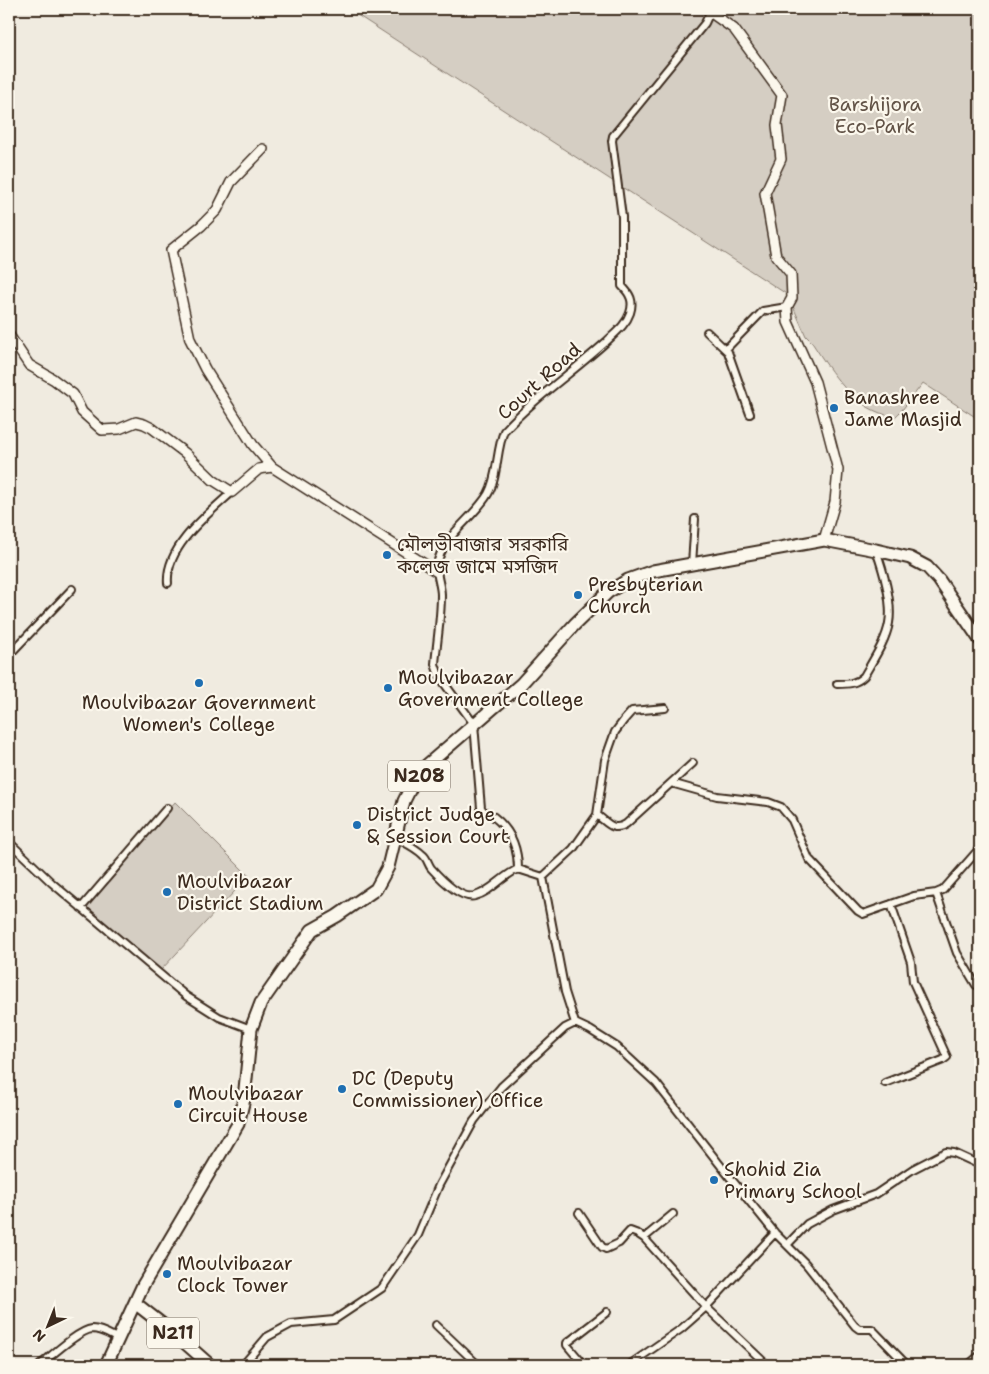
<svg xmlns="http://www.w3.org/2000/svg" width="989" height="1374" viewBox="0 0 989 1374" font-family="'Shantell Sans','Noto Sans Bengali',sans-serif">
<style>
.green{fill:#d5cec3;stroke:#887c70}
.lines{fill:none;stroke-linecap:round;stroke-linejoin:round}
.street-casing{stroke:#3b2a1e;stroke-width:10}
.secondary-casing{stroke:#3b2a1e;stroke-width:12}
.highway-casing{stroke:#3b2a1e;stroke-width:15}
.street{stroke:#fbf7ec;stroke-width:6}
.secondary{stroke:#fbf7ec;stroke-width:9}
.highway{stroke:#fbf7ec;stroke-width:11}
.poi-dot{fill:#1f6fb2;stroke:#fbf7ec;stroke-width:2}
.labels{text-anchor:middle;dominant-baseline:central;stroke-width:4.5;stroke-linejoin:round;paint-order:stroke}
.shield{fill:#fbf7ec;stroke:#75685c;stroke-width:1}
.shield-label{font-size:18px;font-weight:bold;fill:#3b2a1e}
.park-label{font-size:19px;fill:#625347;stroke:#fbf7ec}
.street-label{font-size:19px;fill:#3b2a1e;stroke:#fbf7ec}
.poi-label{font-size:19px;fill:#3b2a1e;stroke:#fbf7ec;text-anchor:start}
</style>
<rect width="100%" height="100%" fill="#f0ebe0"/>
<filter id="ink" filterUnits="userSpaceOnUse"><feTurbulence type="fractalNoise" baseFrequency=".02" numOctaves="2"/><feDisplacementMap in="SourceGraphic" scale="10" xChannelSelector="R" yChannelSelector="G"/><feConvolveMatrix kernelMatrix="1 2 1 2 8 2 1 2 1" color-interpolation-filters="sRGB"/></filter>
<g filter="url(#ink)">
<!-- green -->
<path class="green" d="M 348,9 L 980,9 L 980,420 L 923,383 L 902,410 L 895,417 C 853,410 832,373 811,341 L 806,336 L 788,295 Z
M 175,802 L 249,876 L 161,970 L 87,907 Z"/>
<g class="lines">
<!-- street casing -->
<g class="street-casing">
<path id="street" d="M 707,332 L 728,352 L 750,414
M 726,349 L 763,311 L 787,307
M 692,564 L 695,519
M 168,583 C 165,547 208,514 232,492
M 9,655 L 72,589
M 837,684 C 848,684 856,684 864,676 C 873,660 886,641 889,623 C 893,601 883,570 876,550
M 671,783 L 717,796 L 768,802 L 781,807 L 792,820 L 809,859 L 858,911 L 863,914 L 914,896 L 936,893 L 943,890 L 980,848
M 597,815 C 608,823 613,832 626,824 L 693,763
M 396,838 C 405,843 415,847 423,855 C 427,858 428,864 431,868 C 440,878 461,900 475,896 C 491,892 502,876 518,869 L 543,877
M 9,842 L 52,883 L 186,996 L 219,1017 L 251,1029
M 518,869 C 518,848 511,830 494,817 C 489,813 484,813 481,808 L 474,724 L 444,683 L 438,673 L 435,664 C 437,641 441,618 441,595 C 441,585 436,575 437,565 C 442,536 474,518 488,494 C 498,477 496,451 504,431 C 534,398 573,372 606,342 C 615,333 626,325 630,313 C 634,301 630,294 622,286 L 622,217 L 612,141 L 613,136 L 705,23 L 710,12
M 936,893 L 957,953 L 976,985
M 81,908 L 167,808
M 575,1023 L 590,1030 L 617,1047 L 656,1083 L 728,1175 L 775,1233 L 806,1264 L 855,1326 L 859,1329 L 872,1329 L 907,1365
M 885,1083 L 943,1060 L 947,1057 L 913,982 L 911,962 L 891,904
M 579,1213 L 602,1247 L 606,1249 L 619,1243 L 630,1231 L 638,1234 L 644,1238 L 706,1307 L 767,1365
M 644,1238 L 673,1214
M 787,1245 L 807,1224 L 833,1210 L 876,1194 L 913,1169 L 946,1152 L 954,1153 L 980,1165
M 436,1325 L 478,1365
M 40,1365 C 51,1356 79,1330 92,1329 C 102,1329 110,1335 118,1339
M 243,1365 L 267,1337 L 291,1324 L 334,1320 L 382,1288 L 418,1235 L 439,1185 L 474,1121 L 501,1087 L 565,1028 L 575,1023 L 565,992 L 543,877 L 573,849 L 597,815 L 605,760 L 615,732 L 624,720 L 632,711 L 665,708
M 584,1365 L 567,1345 L 567,1343 L 607,1312
M 629,1365 L 681,1329 L 706,1307 L 775,1233
M 968,1365 L 980,1355"/>
</g>
<!-- secondary casing -->
<g class="secondary-casing">
<path id="secondary" d="M 709,9 L 710,12 L 734,29 L 782,95 L 777,125 L 781,159 L 765,193 L 776,256 L 791,274 L 792,298 L 787,307 L 788,322 L 815,382 L 838,470 L 835,502 L 824,540
M 263,149 L 231,182 L 217,210 L 201,226 L 171,250 L 190,339 L 205,369 L 253,445 L 272,467 L 437,572
M 9,335 L 29,365 L 53,379 L 73,394 L 82,412 L 102,430 L 119,429 L 136,422 L 144,424 L 152,428 L 185,453 L 213,480 L 232,492 L 259,469 L 272,467"/>
</g>
<!-- highway casing -->
<g class="highway-casing">
<path id="highway" d="M 135,1303 L 176,1335 L 210,1365
M 106,1365 L 143,1285 L 238,1124 L 244,1099 L 251,1029 L 261,1003 L 312,930 L 337,916 L 376,889 L 388,867 L 404,801 L 411,787 L 426,766 L 521,684 L 575,624 L 608,592 L 628,580 L 653,571 L 824,540 L 876,550 L 910,558 L 927,567 L 939,580 L 980,640"/>
</g>
<!-- street -->
<use href="#street" class="street"/>
<!-- secondary -->
<use href="#secondary" class="secondary"/>
<!-- highway -->
<use href="#highway" class="highway"/>
</g>
</g>
<!-- markers -->
<g class="poi-dot">
<circle cx="834" cy="408" r="5"/>
<circle cx="387" cy="555" r="5"/>
<circle cx="578" cy="595" r="5"/>
<circle cx="199" cy="683" r="5"/>
<circle cx="388" cy="688" r="5"/>
<circle cx="357" cy="825" r="5"/>
<circle cx="167" cy="892" r="5"/>
<circle cx="342" cy="1089" r="5"/>
<circle cx="178" cy="1104" r="5"/>
<circle cx="714" cy="1180" r="5"/>
<circle cx="167" cy="1274" r="5"/>
</g>
<g class="labels">
<!-- shield labels -->
<g class="shield">
<rect x="388" y="760.5" width="62" height="31" rx="4"/>
<rect x="147" y="1317.5" width="52" height="31" rx="4"/>
</g>
<g class="shield-label">
<text x="419" y="776">N208</text>
<text x="173" y="1333">N211</text>
</g>
<!-- park labels -->
<g class="park-label">
<text x="875" y="104">Barshijora<tspan x="875" dy="22">Eco-Park</tspan></text>
</g>
<!-- street labels -->
<g class="street-label">
<text transform="translate(539 381) rotate(-42)">Court Road</text>
</g>
<!-- poi labels -->
<g class="poi-label">
<text x="844" y="397">Banashree<tspan x="844" dy="22">Jame Masjid</tspan></text>
<text x="397" y="544">মৌলভীবাজার সরকারি<tspan x="397" dy="22">কলেজ জামে মসজিদ</tspan></text>
<text x="588" y="584">Presbyterian<tspan x="588" dy="22">Church</tspan></text>
<text x="398" y="677">Moulvibazar<tspan x="398" dy="22">Government College</tspan></text>
<text x="199" y="702" text-anchor="middle">Moulvibazar Government<tspan x="199" dy="22">Women's College</tspan></text>
<text x="367" y="814">District Judge<tspan x="367" dy="22">&amp; Session Court</tspan></text>
<text x="177" y="881">Moulvibazar<tspan x="177" dy="22">District Stadium</tspan></text>
<text x="352" y="1078">DC (Deputy<tspan x="352" dy="22">Commissioner) Office</tspan></text>
<text x="188" y="1093">Moulvibazar<tspan x="188" dy="22">Circuit House</tspan></text>
<text x="724" y="1169">Shohid Zia<tspan x="724" dy="22">Primary School</tspan></text>
<text x="177" y="1263">Moulvibazar<tspan x="177" dy="22">Clock Tower</tspan></text>
</g>
</g>
<!-- margin -->
<rect width="989" height="1374" fill="none" stroke="#fbf7ec" stroke-width="30"/>
<rect x="15" y="15" width="959" height="1344" fill="none" stroke="#3b2a1e" stroke-width="2" filter="url(#ink)"/>
<!-- north arrow -->
<g transform="translate(48 1326) rotate(223)" stroke="#fbf7ec" stroke-width="4" paint-order="stroke">
<path d="M0-4L9 19L0 12L-9 19Z" fill="#3b2a1e"/>
<text y="-8" font-size="14" font-weight="bold" text-anchor="middle" fill="#3b2a1e">N</text>
</g>
</svg>
